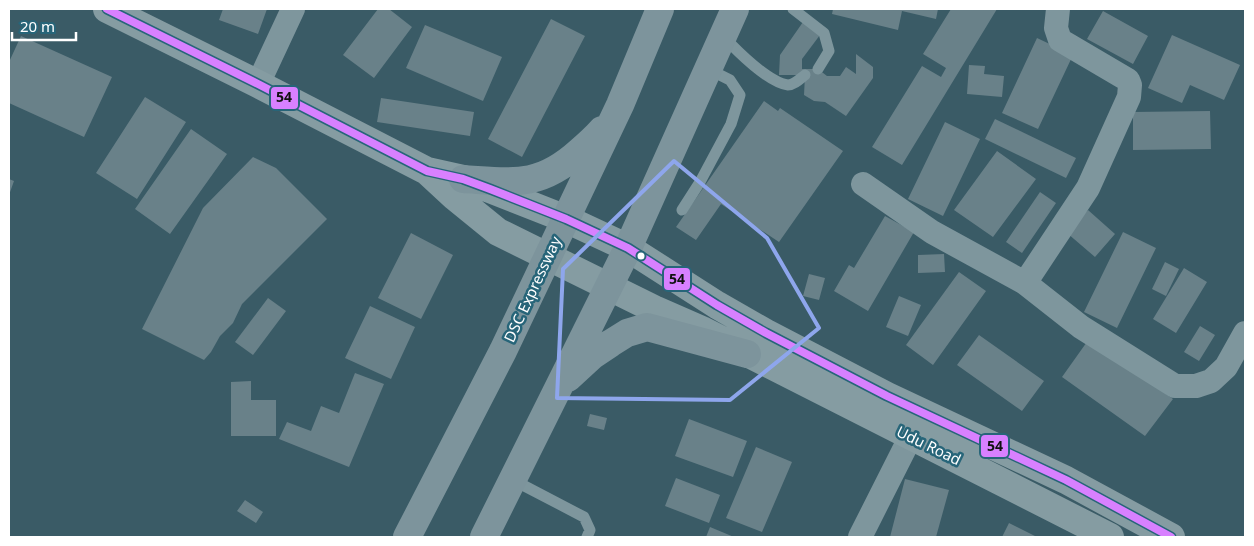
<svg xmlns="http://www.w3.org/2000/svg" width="1254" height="546" viewBox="0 0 1254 546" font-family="'Noto Sans',sans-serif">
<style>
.building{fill:#698189}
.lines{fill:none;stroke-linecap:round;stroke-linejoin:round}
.lane{stroke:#7e969d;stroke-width:11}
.street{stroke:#7e969d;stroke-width:24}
.secondary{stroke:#859ca2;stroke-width:28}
.primary{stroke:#7d949c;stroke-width:28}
.bus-1-casing{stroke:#276579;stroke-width:11}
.bus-1{stroke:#d880ff;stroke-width:8}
.marked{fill:none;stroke:#8ea6ec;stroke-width:4;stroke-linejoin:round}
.bus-dot{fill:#fff;stroke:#276579;stroke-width:2}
.labels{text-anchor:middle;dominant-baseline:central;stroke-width:5;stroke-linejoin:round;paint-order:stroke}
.street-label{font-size:15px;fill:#fff;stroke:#276579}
.line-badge{stroke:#276579;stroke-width:2}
.pale-badge-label{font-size:14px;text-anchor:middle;font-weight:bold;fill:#111}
</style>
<rect width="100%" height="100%" fill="#3a5b66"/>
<!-- building -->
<path class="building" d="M 223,9 L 267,9 L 258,34 L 219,20 Z
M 378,9 L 389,9 L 412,27 L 374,78 L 343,55 Z
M 833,9 L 938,9 L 936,19 L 902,11 L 898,30 L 832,14 Z
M 951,9 L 997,9 L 902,165 L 872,147 L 922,66 L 941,77 L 946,68 L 923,54 Z
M 1103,11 L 1148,36 L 1133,64 L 1087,39 Z
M 551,19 L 585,36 L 522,157 L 488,139 Z
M 803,22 L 820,35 L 802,59 L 802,69 L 818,69 L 827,76 L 840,76 L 846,67 L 856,74 L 856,54 L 873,67 L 873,78 L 846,116 L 825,102 L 814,101 L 804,95 L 805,75 L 779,75 L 780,55 Z
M 425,25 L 502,57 L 483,101 L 406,68 Z
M 1172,35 L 1240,65 L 1224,100 L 1190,85 L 1182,103 L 1148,88 Z
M 21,36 L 112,77 L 84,137 L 9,103 L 9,62 Z
M 1037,38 L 1073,55 L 1038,129 L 1002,113 Z
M 969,65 L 985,66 L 984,74 L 1004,76 L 1002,97 L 967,94 Z
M 145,97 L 186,122 L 137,199 L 96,173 Z
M 381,98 L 474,112 L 470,136 L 377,122 Z
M 764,101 L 778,111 L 780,108 L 843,151 L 779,242 L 721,204 L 696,240 L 676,227 Z
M 1210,111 L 1211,149 L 1133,150 L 1133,112 Z
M 995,119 L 1076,158 L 1066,178 L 985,139 Z
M 945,122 L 980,139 L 943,216 L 908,199 Z
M 191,129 L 227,154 L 170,234 L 135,209 Z
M 997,151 L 1036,179 L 993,237 L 954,210 Z
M 253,157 L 276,168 L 327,219 L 242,304 L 233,323 L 220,336 L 211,352 L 204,360 L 142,329 L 203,208 Z
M 9,179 L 14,181 L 9,195 Z
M 1040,192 L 1056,203 L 1022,253 L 1006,242 Z
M 1088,210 L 1115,234 L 1095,257 L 1067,233 Z
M 885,216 L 914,232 L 868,311 L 834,291 L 849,265 L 854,268 Z
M 1123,232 L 1156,248 L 1117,328 L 1084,312 Z
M 411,233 L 453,255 L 421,319 L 378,298 Z
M 944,254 L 945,272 L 918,273 L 918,255 Z
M 1165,262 L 1179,269 L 1166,296 L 1152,289 Z
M 1184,268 L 1207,282 L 1176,333 L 1153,319 Z
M 959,272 L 986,291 L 933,365 L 906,345 Z
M 809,274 L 825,278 L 819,300 L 803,296 Z
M 899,296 L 921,305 L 908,336 L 886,327 Z
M 268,298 L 286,311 L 253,355 L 235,342 Z
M 370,306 L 415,327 L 391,379 L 345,358 Z
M 1200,326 L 1215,335 L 1199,361 L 1184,352 Z
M 979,335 L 1044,381 L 1022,411 L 957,365 Z
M 1089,339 L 1173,399 L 1145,436 L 1062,377 Z
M 355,373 L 384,384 L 349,467 L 279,439 L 287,422 L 311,431 L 321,406 L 339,413 Z
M 251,381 L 251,400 L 276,400 L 276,436 L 231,436 L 231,382 Z
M 590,414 L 607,418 L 604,430 L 587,426 Z
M 689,419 L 747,441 L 733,477 L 675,456 Z
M 756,447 L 792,462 L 762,532 L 726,518 Z
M 676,478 L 720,495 L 709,523 L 665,506 Z
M 905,479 L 949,490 L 936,537 L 890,537 Z
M 245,500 L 263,512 L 256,523 L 237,511 Z
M 1009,523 L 1037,537 L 1002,537 Z
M 710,527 L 734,537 L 706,537 Z"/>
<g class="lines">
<!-- lane -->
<path class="lane" d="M 793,9 L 824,33 L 829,51 L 818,69
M 724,37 C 737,51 769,83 788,85 C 794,85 800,79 805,75
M 682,210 L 700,182 L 731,124 L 740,95 L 730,80 L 708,69
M 513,480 L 584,517 L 590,530 L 587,537"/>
<!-- street -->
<path class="street" d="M 258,84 L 293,9
M 863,184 L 932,232 L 1025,283 L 1081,327 L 1175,386 L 1196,386 L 1211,381 L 1226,367 L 1245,333
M 1025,283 L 1088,188 L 1129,97 L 1130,85 L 1128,80 L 1060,40 L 1056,28 L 1058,9
M 860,537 L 911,436"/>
<!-- secondary -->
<path class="secondary" d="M 107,9 L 258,84 L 427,171 L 463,179 L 490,189 L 566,219 L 628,248 L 717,305 L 766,333 L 887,396 L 1066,480 L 1171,537
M 428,172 L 455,197 L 498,232 L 654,309 L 702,330 L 1110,537"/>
<!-- primary -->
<path class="primary" d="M 463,179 C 513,182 539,188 579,152 C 587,145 595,138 602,130
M 568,378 L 593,355 L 611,343 L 627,333 L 647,327 L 747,354
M 407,537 L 503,351 L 620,105 L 660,9
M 484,537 L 628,248 L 735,9"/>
<!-- bus-1 casing -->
<g class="bus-1-casing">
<path id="bus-1" d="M 107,9 L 258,84 L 427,171 L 463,179 L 490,189 L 566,219 L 628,248 L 717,305 L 766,333 L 887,396 L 1066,480 L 1171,537"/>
</g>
<!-- bus-1 -->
<use href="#bus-1" class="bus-1"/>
</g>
<!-- marked area -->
<path class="marked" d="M 674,161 L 767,238 L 819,328 L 730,400 L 557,398 L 563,269 Z"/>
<!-- markers -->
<circle class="bus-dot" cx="641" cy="256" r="4.5"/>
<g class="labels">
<!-- street labels -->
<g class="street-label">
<text transform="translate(532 289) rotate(-65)">DSC Expressway</text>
<text transform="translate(929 445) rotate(26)">Udu Road</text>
</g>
</g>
<g class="line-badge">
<rect x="270" y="86" width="29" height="24" rx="5" fill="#d880ff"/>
<rect x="663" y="267" width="28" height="24" rx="5" fill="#d880ff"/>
<rect x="980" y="434" width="29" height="24" rx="5" fill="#d880ff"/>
</g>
<g class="pale-badge-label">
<text x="284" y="102">54</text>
<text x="677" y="284">54</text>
<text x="995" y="451">54</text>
</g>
<!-- border -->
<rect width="1254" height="546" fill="none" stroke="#ffffff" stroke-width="20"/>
<!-- scale -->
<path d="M12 32v8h64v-8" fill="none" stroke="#ffffff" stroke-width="2.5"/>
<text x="20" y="32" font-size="15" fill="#ffffff" stroke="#276579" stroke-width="4" paint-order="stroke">20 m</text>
</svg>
